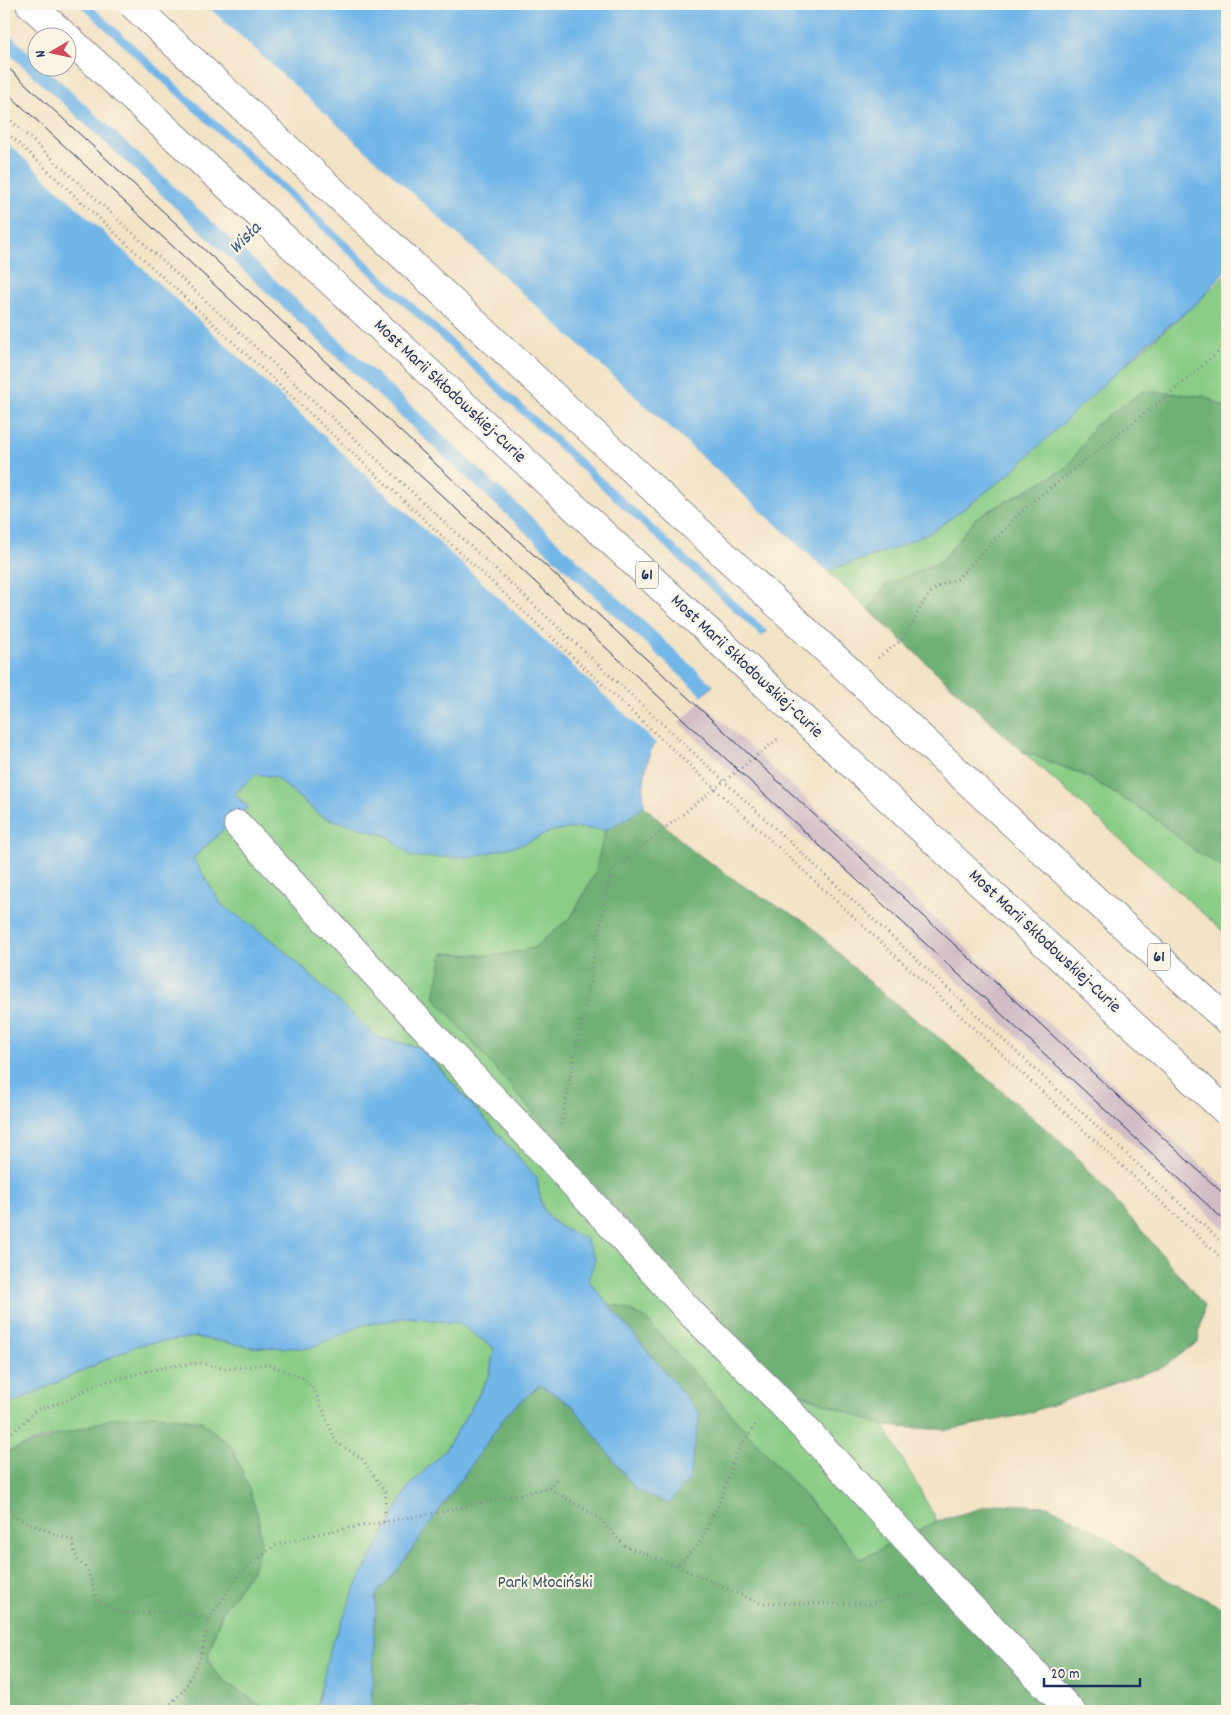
<svg xmlns="http://www.w3.org/2000/svg" width="1231" height="1715" viewBox="0 0 1231 1715" font-family="Dekko,sans-serif">
<style>
.industrial{fill:#d2bdc6}
.green{fill:#89cd87;stroke:#527e72}
.forest{fill:#6eb074;stroke:#447069}
.water{fill:#72b6e8;stroke:#4672a3;fill-rule:evenodd}
.pier{fill:#f3e3c6}
.lines{fill:none;stroke-linecap:round;stroke-linejoin:round}
.minor-casing{stroke:#878992;stroke-width:30}
.major-casing{stroke:#878992;stroke-width:30}
.path{stroke:#878992;stroke-width:3;stroke-dasharray:1 4;stroke-linecap:butt}
.minor{stroke:#fff;stroke-width:28}
.major{stroke:#fff;stroke-width:28}
.tram{stroke:#1b2f5e;stroke-width:1}
.major-bridge-casing{stroke:#878992;stroke-width:30;stroke-linecap:butt}
.path-bridge{stroke:#878992;stroke-width:3;stroke-dasharray:1 4;stroke-linecap:butt}
.major-bridge{stroke:#fff;stroke-width:28}
.labels{text-anchor:middle;dominant-baseline:central;stroke-width:4.5;stroke-linejoin:round;paint-order:stroke}
.shield{fill:#fcf5e5;stroke:#5e6a86;stroke-width:1}
.shield-label{font-size:16px;font-weight:bold;fill:#1b2f5e}
.street-label{font-size:18px;fill:#1b2f5e;stroke:#fcf5e5}
.park-label{font-size:18px;fill:#365668;stroke:#fcf5e5}
.water-label{font-size:19px;font-style:italic;fill:#355887;stroke:#fcf5e5}
</style>
<rect width="100%" height="100%" fill="#fcf5e5"/>
<filter id="ink" filterUnits="userSpaceOnUse"><feTurbulence type="fractalNoise" baseFrequency=".02" numOctaves="2"/><feDisplacementMap in="SourceGraphic" scale="10" xChannelSelector="R" yChannelSelector="G"/><feConvolveMatrix kernelMatrix="1 2 1 2 8 2 1 2 1" color-interpolation-filters="sRGB"/></filter>
<filter id="wash" filterUnits="userSpaceOnUse"><feTurbulence type="fractalNoise" baseFrequency=".0096" numOctaves="4" result="noise"/><feDisplacementMap in="SourceGraphic" scale="20" xChannelSelector="R" yChannelSelector="G"/><feGaussianBlur stdDeviation="1.12" result="paint"/><feColorMatrix in="noise" values="0 0 0 0 0 0 0 0 0 0 0 0 0 0 0 0 0 1.4 0 .05"/><feComposite in="paint" operator="in"/></filter>
<g filter="url(#wash)">
<rect width="100%" height="100%" fill="#f3e3c6"/>
<!-- industrial -->
<path class="industrial" d="M 4,56 L 1227,1189 L 1227,1231 L 4,97 Z"/>
<!-- green -->
<path class="green" d="M 1227,273 L 1227,408 L 1204,396 L 1074,461 L 1067,468 L 976,518 L 942,561 L 884,586 L 869,610 L 826,570 L 876,555 L 936,529 L 958,513 L 1008,475 L 1114,374 L 1198,302 Z
M 1022,751 L 1084,775 L 1149,814 L 1197,852 L 1227,870 L 1227,935 Z
M 256,774 L 275,777 L 321,816 L 388,836 L 412,857 L 523,844 L 552,831 L 578,828 L 605,830 L 595,873 L 572,916 L 534,948 L 494,956 L 443,953 L 761,1379 L 884,1426 L 937,1521 L 861,1559 L 645,1318 L 619,1306 L 609,1305 L 587,1280 L 595,1259 L 585,1238 C 549,1224 541,1217 537,1178 L 422,1048 L 376,1037 L 277,944 L 221,904 L 193,858 L 248,807 L 234,794 Z
M 409,1317 L 458,1323 L 494,1348 L 490,1374 L 473,1405 L 446,1449 L 409,1486 L 357,1584 L 318,1697 L 316,1711 L 268,1711 L 223,1679 L 212,1668 L 208,1655 L 222,1612 L 252,1570 L 232,1447 L 201,1421 L 155,1415 L 47,1437 L 4,1453 L 4,1407 L 138,1345 L 196,1337 L 252,1347 L 310,1348 L 363,1325 Z"/>
<!-- forest -->
<path class="forest" d="M 1143,391 L 1204,396 L 1227,408 L 1227,870 L 1197,852 L 1149,814 L 1084,775 L 1022,751 L 869,610 L 884,586 L 942,561 L 976,518 L 1067,468 L 1095,425 Z
M 644,806 L 689,848 L 748,889 L 806,922 L 873,986 L 947,1044 L 1071,1151 L 1149,1239 L 1204,1305 L 1198,1342 L 1163,1367 L 1022,1415 L 948,1430 L 884,1426 L 761,1379 L 434,997 L 443,953 L 494,956 L 534,948 L 572,916 L 595,873 L 605,830 L 628,818 Z
M 609,1305 L 619,1306 L 645,1318 L 861,1559 L 937,1521 L 996,1504 L 1048,1506 L 1103,1535 L 1165,1579 L 1227,1610 L 1227,1711 L 371,1711 L 376,1595 L 400,1566 L 508,1412 L 540,1385 L 573,1406 L 636,1490 L 700,1414 Z
M 155,1415 L 201,1421 L 232,1447 L 248,1486 L 258,1516 L 261,1544 L 252,1570 L 222,1612 L 208,1655 L 212,1668 L 223,1679 L 268,1711 L 4,1711 L 4,1453 L 113,1418 Z"/>
<!-- water -->
<path class="water" d="M 4,4 L 1227,4 L 1227,269 L 1198,302 L 1144,346 L 1008,475 L 958,513 L 936,529 L 898,547 L 826,571 L 652,747 C 645,767 642,784 644,806 L 628,818 L 605,830 L 578,828 L 552,831 L 523,844 L 472,857 L 412,857 L 388,836 L 321,816 L 275,777 L 256,774 L 234,794 L 248,807 L 193,858 L 221,904 L 277,944 L 376,1037 L 421,1048 L 537,1178 C 541,1217 549,1224 585,1238 L 595,1259 L 588,1280 L 700,1414 L 689,1479 L 669,1504 L 636,1490 L 573,1406 L 540,1385 L 508,1412 L 400,1566 L 376,1595 L 371,1711 L 316,1711 L 329,1652 L 357,1584 L 409,1486 L 446,1449 L 473,1405 L 490,1374 L 494,1348 L 458,1323 L 409,1317 L 363,1325 L 310,1348 L 252,1347 L 196,1337 L 138,1345 L 4,1407 ZM 38,38 L 68,38 L 68,68 L 38,68 Z"/>
<!-- pier -->
<path class="pier" d="M 4,4 L 78,4 L 763,638 L 715,687 L 46,68 L 68,68 L 68,38 L 38,38 L 37,60 L 4,29 Z
M 90,4 L 205,4 L 828,572 L 768,632 Z
M 4,49 L 704,698 L 658,745 L 4,140 Z"/>
</g>
<g filter="url(#ink)">
<g class="lines">
<!-- minor casing -->
<g class="minor-casing">
<path id="minor" d="M 238,825 L 418,1020 L 554,1162 L 691,1313 L 775,1396 L 952,1588 L 1071,1711"/>
</g>
<!-- major casing -->
<g class="major-casing">
<path id="major" d="M 30,4 L 67,38
M 1090,895 L 1227,1020"/>
</g>
<!-- path -->
<path class="path" d="M 878,658 C 886,652 896,645 903,638 C 923,614 918,589 957,579 L 1027,506 L 1178,387 L 1227,344
M 561,1125 L 611,871 L 780,737
M 4,1438 L 18,1428 L 36,1410 L 66,1401 L 96,1384 L 170,1366 L 201,1363 L 226,1369 L 267,1364 L 303,1378 L 315,1391 L 336,1442 L 361,1458 L 386,1493 L 384,1522
M 549,1488 L 558,1477
M 4,1497 L 14,1517 L 72,1541 L 77,1560 L 87,1569 L 97,1601 L 123,1613 L 181,1612 L 209,1619
M 677,1566 L 759,1603 L 866,1604 L 917,1594
M 164,1711 L 185,1688 L 201,1656 L 209,1619 L 239,1574 L 274,1546 L 316,1534 L 440,1512 L 549,1488 L 599,1518 L 625,1546 L 677,1566 L 699,1544 L 721,1499 L 736,1453 L 758,1421"/>
<!-- minor -->
<use href="#minor" class="minor"/>
<!-- major -->
<use href="#major" class="major"/>
<!-- tram -->
<path class="tram" d="M 4,64 L 1227,1197
M 4,90 L 1227,1223"/>
<!-- major-bridge casing -->
<g class="major-bridge-casing">
<path id="major-bridge" d="M 132,4 L 1090,895
M 68,38 L 1227,1112"/>
</g>
<!-- path-bridge -->
<path class="path-bridge" d="M 4,114 L 1227,1247
M 4,130 L 1227,1263"/>
<!-- major-bridge -->
<use href="#major-bridge" class="major-bridge"/>
</g>
</g>
<g class="labels">
<!-- shield labels -->
<g class="shield">
<rect x="636" y="561.5" width="22" height="27" rx="4"/>
<rect x="1148" y="943.5" width="22" height="27" rx="4"/>
</g>
<g class="shield-label">
<text x="647" y="575">61</text>
<text x="1159" y="957">61</text>
</g>
<!-- street labels -->
<g class="street-label">
<text transform="translate(449 392) rotate(43)">Most Marii Skłodowskiej-Curie</text>
<text transform="translate(746 667) rotate(43)">Most Marii Skłodowskiej-Curie</text>
<text transform="translate(1044 942) rotate(43)">Most Marii Skłodowskiej-Curie</text>
</g>
<!-- park labels -->
<g class="park-label">
<text x="545" y="1583">Park Młociński</text>
</g>
<!-- water labels -->
<g class="water-label">
<text transform="translate(246 239) rotate(-45)">Wisła</text>
</g>
</g>
<!-- margin -->
<rect width="1231" height="1715" fill="none" stroke="#fcf5e5" stroke-width="20"/>
<!-- north arrow -->
<g transform="translate(52 52) rotate(261)"><circle r="24" fill="#fcf5e5" stroke="#a2a6af"/>
<path d="M0-4L9 19L0 12L-9 19Z" fill="#d1495b"/>
<text y="-8" font-size="14" font-weight="bold" text-anchor="middle" fill="#1b2f5e">N</text>
</g>
<!-- scale -->
<path d="M1044 1678v8h96v-8" fill="none" stroke="#1b2f5e" stroke-width="2.5"/>
<text x="1051" y="1678" font-size="15" fill="#1b2f5e" stroke="#fcf5e5" stroke-width="4" paint-order="stroke">20 m</text>
</svg>
